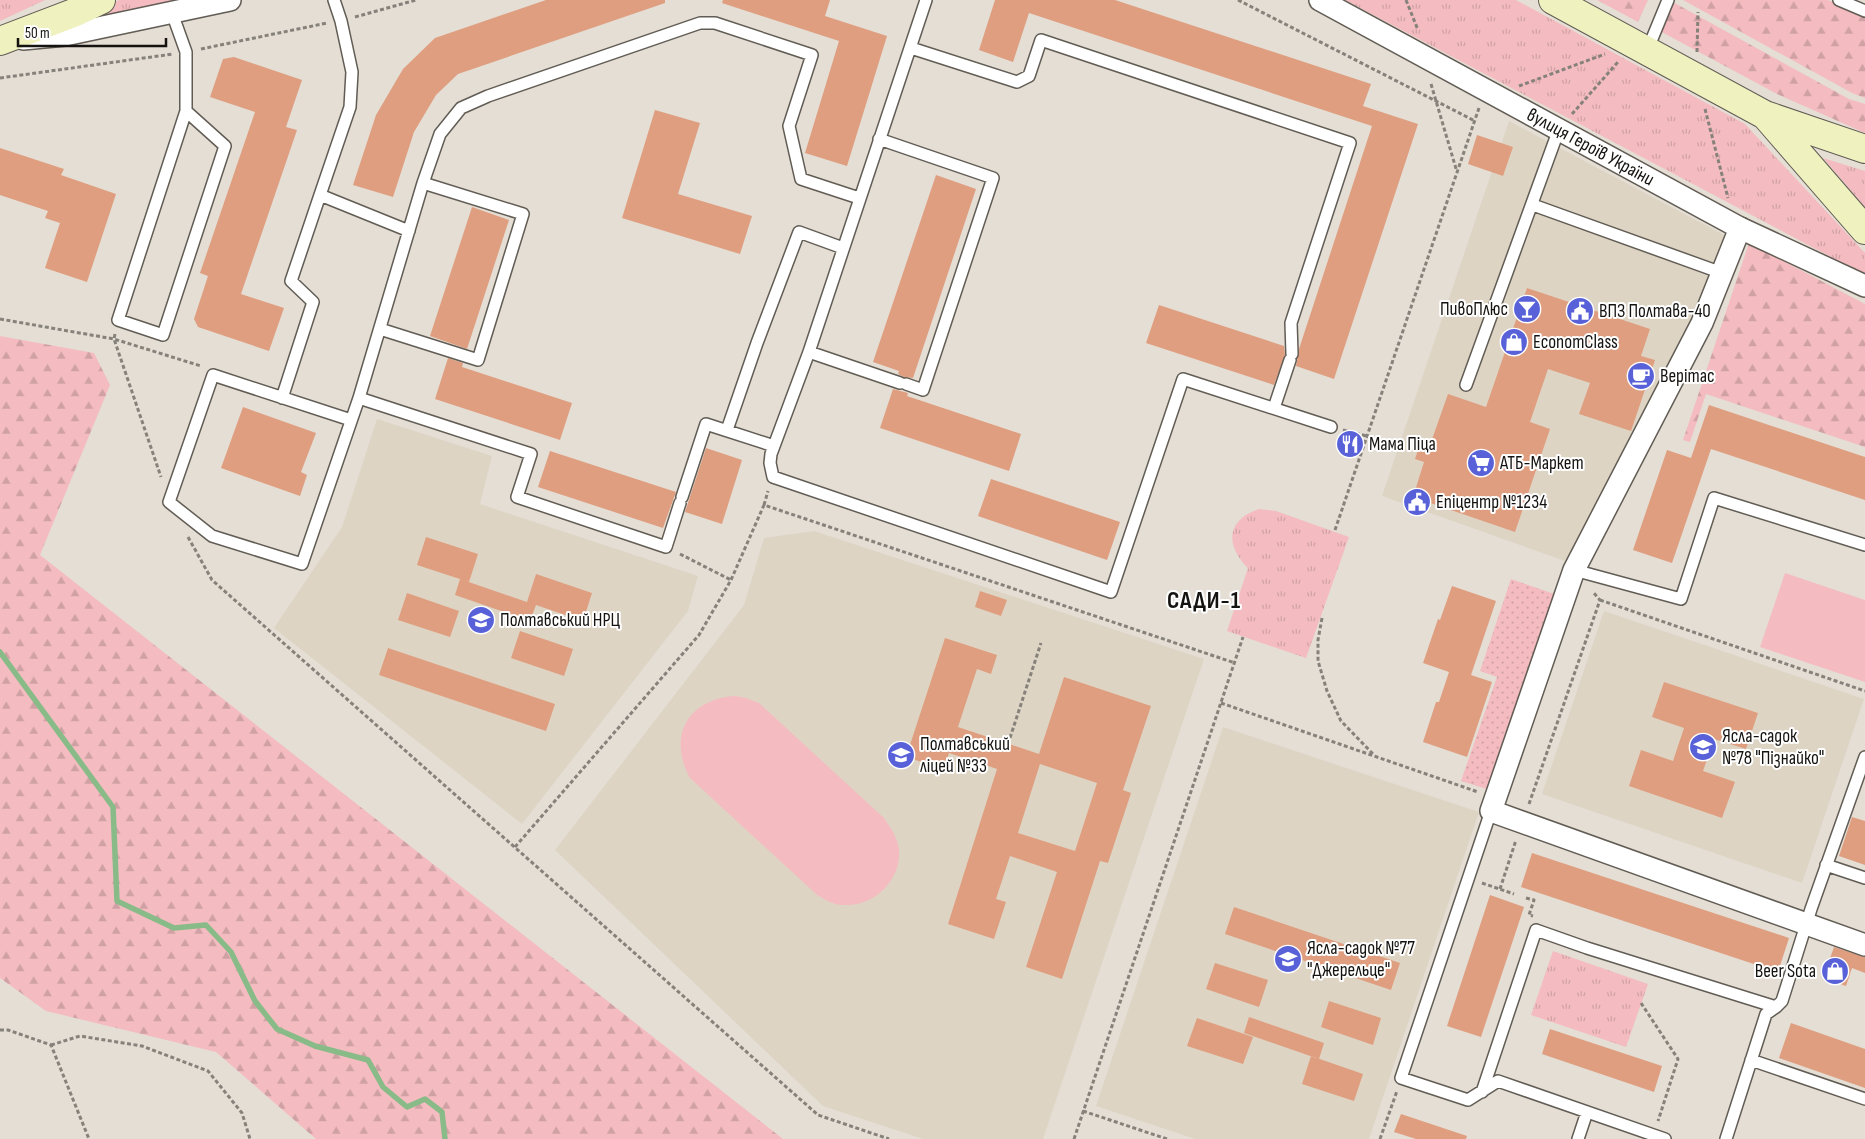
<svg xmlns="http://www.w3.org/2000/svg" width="1865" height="1139" viewBox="0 0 1865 1139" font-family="'Sofia Sans Condensed',sans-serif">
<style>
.built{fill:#ded4c4}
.grass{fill:url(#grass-tufts)}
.forest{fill:url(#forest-firs)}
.garden{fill:url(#garden-dots)}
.pitch{fill:#f4bcc0}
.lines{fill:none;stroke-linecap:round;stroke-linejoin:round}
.stream{stroke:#89bb88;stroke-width:5.5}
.building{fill:#df9e7f;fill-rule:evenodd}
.lane-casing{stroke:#615c54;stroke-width:14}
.street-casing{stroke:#615c54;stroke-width:24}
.secondary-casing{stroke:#615c54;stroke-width:30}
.path{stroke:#86827b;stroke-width:3;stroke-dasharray:4 2.5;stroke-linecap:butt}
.lane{stroke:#fff;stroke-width:11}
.street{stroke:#fff;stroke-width:21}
.secondary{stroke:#eff1bf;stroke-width:28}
.labels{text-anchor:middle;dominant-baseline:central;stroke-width:4;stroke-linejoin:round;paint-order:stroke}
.street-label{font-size:19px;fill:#151310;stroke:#fff}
.poi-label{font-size:19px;fill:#151310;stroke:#fff;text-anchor:start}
.district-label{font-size:24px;font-weight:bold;letter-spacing:1px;fill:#151310;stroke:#fff}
</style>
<defs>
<pattern id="grass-tufts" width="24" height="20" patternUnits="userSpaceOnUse" patternTransform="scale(1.25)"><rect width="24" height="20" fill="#f4bcc0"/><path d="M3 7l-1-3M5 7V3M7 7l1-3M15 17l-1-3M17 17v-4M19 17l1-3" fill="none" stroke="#d0a1a4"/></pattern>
<pattern id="forest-firs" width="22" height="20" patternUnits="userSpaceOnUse" patternTransform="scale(1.25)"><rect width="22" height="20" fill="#f4bcc0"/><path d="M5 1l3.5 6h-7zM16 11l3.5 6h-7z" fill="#d0a1a4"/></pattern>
<pattern id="garden-dots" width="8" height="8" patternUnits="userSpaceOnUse" patternTransform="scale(1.25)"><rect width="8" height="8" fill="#f4bcc0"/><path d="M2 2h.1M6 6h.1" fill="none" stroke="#d0a1a4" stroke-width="1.8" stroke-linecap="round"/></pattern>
</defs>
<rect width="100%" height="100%" fill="#e4ded5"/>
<!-- built -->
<path class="built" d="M 1509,121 L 1726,236 L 1692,320 L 1568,562 L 1382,496 Z
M 377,419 L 492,456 L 480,504 L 698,576 L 688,611 L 522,824 L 274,628 L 342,527 Z
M 814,531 L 1204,659 L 1043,1139 L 923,1139 L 823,1106 L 555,850 L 744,605 L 764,538 Z
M 1604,611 L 1864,699 L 1802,883 L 1542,794 Z
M 1223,727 L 1479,812 L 1369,1139 L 1195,1139 L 1096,1106 Z"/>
<!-- grass -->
<path class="grass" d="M 0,0 L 45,0 L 0,21 Z
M 119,0 L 188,0 L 161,6 L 79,20 Z
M 1345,0 L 1516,0 L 1745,124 L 1865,253 L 1865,275 Z
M 1823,158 L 1865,171 L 1865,207 Z
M 1259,509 L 1276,511 L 1349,537 L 1306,658 L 1227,631 L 1248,568 C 1225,545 1226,520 1259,509 Z
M 1553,951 L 1648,984 L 1626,1047 L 1531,1015 Z"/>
<!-- forest -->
<path class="forest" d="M 1597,0 L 1648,0 L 1638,22 Z
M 1683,0 L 1828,0 L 1865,16 L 1865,98 L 1852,93 Z
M 1671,1 L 1849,99 L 1865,104 L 1865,133 L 1777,94 L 1658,30 Z
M 1749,243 L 1865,304 L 1865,447 L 1706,394 L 1690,442 L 1683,440 Z
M 0,336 L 94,353 L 110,385 L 40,555 L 783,1139 L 316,1139 L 216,1052 L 46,1011 L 0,978 Z"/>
<!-- garden -->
<path class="garden" d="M 1511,579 L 1557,595 L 1490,790 L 1461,781 L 1497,677 L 1480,671 Z"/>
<!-- pitch -->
<path class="pitch" d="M 1785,573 L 1865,600 L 1865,682 L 1760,647 Z
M 735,696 L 746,698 L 759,703 L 884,818 C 891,828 897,837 899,849 C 902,880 874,907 844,905 C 833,905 825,900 816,894 L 690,778 C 667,736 688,699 735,696 Z"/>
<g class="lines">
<!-- stream -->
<path class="stream" d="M 0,652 L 113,807 L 117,901 L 174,928 L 206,925 L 231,952 L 255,1001 L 277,1029 L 315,1046 L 368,1060 L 383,1087 L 407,1107 L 425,1099 L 442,1112 L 445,1139"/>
</g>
<!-- building -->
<path class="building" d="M 546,0 L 665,0 L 665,3 L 458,74 L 436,95 L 414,132 L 393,197 L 353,185 L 376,115 L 403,69 L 435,38 Z
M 723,0 L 830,0 L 825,16 L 887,36 L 847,166 L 805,153 L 839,41 L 722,3 Z
M 995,0 L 1115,0 L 1371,84 L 1363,106 L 1418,124 L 1334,379 L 1296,366 L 1299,349 L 1372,126 L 1029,13 L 1013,62 L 979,50 Z
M 234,57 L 302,80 L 286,127 L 297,130 L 241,294 L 284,308 L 269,351 L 198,327 L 194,319 L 208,276 L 200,273 L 255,112 L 210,97 L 223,59 Z
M 655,110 L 700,123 L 678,194 L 752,216 L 740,254 L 622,218 Z
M 1477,135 L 1513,147 L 1503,176 L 1468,164 Z
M 0,148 L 64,169 L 61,175 L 116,194 L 87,282 L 45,268 L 60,223 L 45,218 L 48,211 L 0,195 Z
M 936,175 L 976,189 L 913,378 L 904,377 L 898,374 L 899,371 L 873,362 Z
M 472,207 L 509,220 L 467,349 L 430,336 Z
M 1527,288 L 1650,329 L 1641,356 L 1655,360 L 1631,431 L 1579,414 L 1590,383 L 1548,369 L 1530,422 L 1550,429 L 1515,532 L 1413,497 L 1424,462 L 1415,459 L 1418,450 L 1420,442 L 1430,445 L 1448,394 L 1486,407 Z
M 1159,305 L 1284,346 L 1285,355 L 1274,385 L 1146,343 Z
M 448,358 L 463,363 L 462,367 L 572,403 L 560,440 L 435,399 Z
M 893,389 L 908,393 L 907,396 L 1021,434 L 1009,471 L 880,428 Z
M 1709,405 L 1865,457 L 1865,500 L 1711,449 L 1672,563 L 1633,550 L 1667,450 L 1691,458 Z
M 243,407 L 316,433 L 301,472 L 307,475 L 300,496 L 221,468 Z
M 706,448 L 742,460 L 722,524 L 685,512 Z
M 550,451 L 676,492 L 663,528 L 538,487 Z
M 991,479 L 1120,522 L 1107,560 L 978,516 Z
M 426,537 L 478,554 L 469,582 L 417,565 Z
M 536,574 L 592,593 L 583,621 L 536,605 L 530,621 L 455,595 L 460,579 L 527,602 Z
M 1452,586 L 1496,601 L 1471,675 L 1492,682 L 1467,757 L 1423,742 L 1436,702 L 1439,702 L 1449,672 L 1423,663 L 1438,619 L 1440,620 Z
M 980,591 L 1007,600 L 1001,616 L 975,607 Z
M 407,593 L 459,611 L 450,637 L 398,620 Z
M 520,631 L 573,649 L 564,676 L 511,658 Z
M 945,638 L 997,655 L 991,674 L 977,669 L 958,727 L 1039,754 L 1064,677 L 1151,706 L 1123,790 L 1131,793 L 1108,863 L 1100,861 L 1062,979 L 1026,967 L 1057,872 L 1010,856 L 996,899 L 1006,902 L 994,939 L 948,924 L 997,769 L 949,753 L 944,769 L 906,757 ZM 1040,764 L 1097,783 L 1075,851 L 1018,833 Z
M 388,648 L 555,704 L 546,731 L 379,675 Z
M 1664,682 L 1758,713 L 1746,749 L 1714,739 L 1703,771 L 1735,782 L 1722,818 L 1629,786 L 1641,750 L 1673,761 L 1684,728 L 1652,717 Z
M 1852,817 L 1865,821 L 1865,865 L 1839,856 Z
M 1532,853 L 1789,938 L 1778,972 L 1521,887 Z
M 1490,895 L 1524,907 L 1481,1037 L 1447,1026 Z
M 1234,907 L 1400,963 L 1391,990 L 1225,934 Z
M 1834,947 L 1865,957 L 1865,973 L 1852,968 L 1846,986 L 1823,978 Z
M 1215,963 L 1268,980 L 1259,1007 L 1206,989 Z
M 1329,1001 L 1381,1018 L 1373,1045 L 1321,1027 Z
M 1249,1017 L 1324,1043 L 1319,1059 L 1244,1033 Z
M 1197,1018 L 1253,1037 L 1243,1064 L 1187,1046 Z
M 1791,1023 L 1865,1049 L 1865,1088 L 1779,1058 Z
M 1550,1029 L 1662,1066 L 1654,1092 L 1542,1054 Z
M 1311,1056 L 1363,1074 L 1354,1101 L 1302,1084 Z
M 1401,1114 L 1467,1136 L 1466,1139 L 1416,1139 L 1394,1132 Z"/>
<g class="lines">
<!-- lane casing -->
<g class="lane-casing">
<path id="lane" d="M 334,0 L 341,21 L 352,72 L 350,107 L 320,195 L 409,231
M 926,0 L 809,352 L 771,454 L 770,463 L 773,477 L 1111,592 L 1183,379 L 1331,427
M 1839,0 L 1865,11
M 172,13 L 186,52 L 186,111 L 118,320 L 163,335 L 225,146 L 186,111
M 911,48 L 1017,82 L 1029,76 L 1041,40 L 1350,143 L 1291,323 L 1292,354
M 1647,51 L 1668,0
M 879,139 L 993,178 L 923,390 L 906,384
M 1533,205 L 1722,273
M 380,329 L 478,360 L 523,214 L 423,183
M 809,352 L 900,383
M 1466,385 L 1559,129
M 282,398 L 313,302 L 291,281 L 320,195
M 359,398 L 531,454 L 517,497 L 666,547 L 680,503
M 1274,408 L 1290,360
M 351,420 L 213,375 L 169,502 L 212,536 L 302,564 L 359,398 L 423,183 L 440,134 L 461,108 L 488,96 L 700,23 L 715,23 L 812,55 L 789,126 L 801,179 L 859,198
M 727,430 L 757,343 L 799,232 L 843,248
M 682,497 L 706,424 L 774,446
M 1574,570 L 1681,599 L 1714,498 L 1865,545
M 1491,811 L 1401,1078 L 1468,1100 L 1498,1081 L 1665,1139
M 1826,865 L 1865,878
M 1751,1060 L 1865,1099
M 1482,1092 L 1536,930 L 1587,948 L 1776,1007
M 1578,1139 L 1587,1112
M 1726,1139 L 1766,1014 L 1776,1007 L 1782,1001 L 1811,909 L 1865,757"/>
</g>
<!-- street casing -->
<g class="street-casing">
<g id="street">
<path id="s1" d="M 1320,0 L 1740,228 L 1865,286"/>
<path d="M 23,39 L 65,35 L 230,0"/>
<path d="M 1740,228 L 1702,323 L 1574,570 L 1491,811 L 1865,945"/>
</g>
</g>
<!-- secondary casing -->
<g class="secondary-casing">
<path id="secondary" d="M 1553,0 L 1765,115 L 1865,149
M 0,41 L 76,12 L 101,0
M 1766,116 L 1865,230"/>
</g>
<!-- path -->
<path class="path" d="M 1238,0 L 1475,121
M 1406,0 L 1418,30
M 355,17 L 416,0
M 201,49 L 327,23
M 1697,52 L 1698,12
M 0,78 L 173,54
M 1431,84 L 1457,172
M 1519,86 L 1605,54
M 1705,109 L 1728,198
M 1572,114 L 1618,62
M 0,319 L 114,339 L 201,366
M 115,334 L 114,339 L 161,477
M 1343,430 L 1367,436
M 764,505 L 768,491
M 1335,530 L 1479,108
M 188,537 L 212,580 L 818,1115 L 889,1139
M 680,554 L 731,580
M 1600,600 L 1865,691
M 1322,618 L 1318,640 L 1318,661 L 1327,691 L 1341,721 L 1373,754
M 1221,703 L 1478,792
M 1008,744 L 1041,643
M 1529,804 L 1600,600 L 1593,592
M 515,847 L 699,635 L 731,580 L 764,505 L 1235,663
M 1482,883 L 1514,894
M 1500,889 L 1516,840
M 1526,898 L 1534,900 L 1529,915 L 1533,916
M 1641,1003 L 1678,1059 L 1658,1121
M 0,1030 L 8,1030 L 51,1045 L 89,1139
M 51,1045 L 80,1036 L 142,1046 L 208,1071 L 242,1113 L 250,1139
M 1083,1111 L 1167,1139
M 1074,1139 L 1243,637
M 1380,1139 L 1397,1091"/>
<!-- lane -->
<use href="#lane" class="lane"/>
<!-- street -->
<use href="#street" class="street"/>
<!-- secondary -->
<use href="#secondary" class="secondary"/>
</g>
<!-- icons -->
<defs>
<g id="bar-disc" transform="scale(1.4375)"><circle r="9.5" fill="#5861d8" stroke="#fff"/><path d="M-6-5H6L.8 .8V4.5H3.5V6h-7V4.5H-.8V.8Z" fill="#fff"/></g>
<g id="civic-disc" transform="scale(1.4375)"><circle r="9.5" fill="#5861d8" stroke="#fff"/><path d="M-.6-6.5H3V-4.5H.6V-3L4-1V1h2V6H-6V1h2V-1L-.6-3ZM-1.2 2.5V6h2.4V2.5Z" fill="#fff"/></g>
<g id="shop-disc" transform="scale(1.4375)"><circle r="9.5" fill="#5861d8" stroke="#fff"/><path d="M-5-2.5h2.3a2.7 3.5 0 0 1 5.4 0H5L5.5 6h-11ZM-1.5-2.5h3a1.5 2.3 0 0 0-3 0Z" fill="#fff"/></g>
<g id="cafe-disc" transform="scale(1.4375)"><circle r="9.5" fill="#5861d8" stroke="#fff"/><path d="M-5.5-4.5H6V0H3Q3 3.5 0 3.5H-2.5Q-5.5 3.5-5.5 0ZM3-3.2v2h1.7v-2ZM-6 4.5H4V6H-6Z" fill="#fff"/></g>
<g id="restaurant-disc" transform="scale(1.4375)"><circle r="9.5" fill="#5861d8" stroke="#fff"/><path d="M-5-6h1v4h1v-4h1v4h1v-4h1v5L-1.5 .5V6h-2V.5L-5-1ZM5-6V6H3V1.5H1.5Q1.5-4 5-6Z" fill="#fff"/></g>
<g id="supermarket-disc" transform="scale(1.4375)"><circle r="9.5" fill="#5861d8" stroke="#fff"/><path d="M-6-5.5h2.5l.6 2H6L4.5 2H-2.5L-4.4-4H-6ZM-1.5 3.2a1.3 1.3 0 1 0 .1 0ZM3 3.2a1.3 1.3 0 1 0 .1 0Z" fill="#fff"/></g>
<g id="school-disc" transform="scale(1.4375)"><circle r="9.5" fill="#5861d8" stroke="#fff"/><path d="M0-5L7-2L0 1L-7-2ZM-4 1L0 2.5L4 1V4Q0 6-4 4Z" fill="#fff"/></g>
</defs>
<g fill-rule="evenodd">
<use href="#bar-disc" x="1527" y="309"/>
<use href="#civic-disc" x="1580" y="311"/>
<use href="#shop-disc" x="1514" y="342"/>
<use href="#cafe-disc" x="1641" y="376"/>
<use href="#restaurant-disc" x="1350" y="444"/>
<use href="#supermarket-disc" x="1481" y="463"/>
<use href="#civic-disc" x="1417" y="502"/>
<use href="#school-disc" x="481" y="620"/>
<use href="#school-disc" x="1703" y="747"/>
<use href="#school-disc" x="901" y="755"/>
<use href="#school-disc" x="1288" y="959"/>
<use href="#shop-disc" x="1835" y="971"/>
</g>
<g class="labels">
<!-- street labels -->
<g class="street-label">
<text stroke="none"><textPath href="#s1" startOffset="308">вулиця Героїв України</textPath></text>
</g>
<!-- poi labels -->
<g class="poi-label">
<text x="1508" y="309" text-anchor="end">ПивоПлюс</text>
<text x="1599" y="311">ВПЗ Полтава-40</text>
<text x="1533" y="342">EconomClass</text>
<text x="1660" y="376">Верітас</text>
<text x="1369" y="444">Мама Піца</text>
<text x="1500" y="463">АТБ-Маркет</text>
<text x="1436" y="502">Епіцентр №1234</text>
<text x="500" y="620">Полтавський НРЦ</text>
<text x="1722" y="736">Ясла-садок<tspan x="1722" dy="22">№78 "Пізнайко"</tspan></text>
<text x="920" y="744">Полтавський<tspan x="920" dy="22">ліцей №33</tspan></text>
<text x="1307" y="948">Ясла-садок №77<tspan x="1307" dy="22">"Джерельце"</tspan></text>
<text x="1816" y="971" text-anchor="end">Beer Sota</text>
</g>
<!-- district labels -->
<g class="district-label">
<text x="1204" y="600">САДИ-1</text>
</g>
</g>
<!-- scale -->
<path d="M18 38v8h148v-8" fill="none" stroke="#151310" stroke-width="2.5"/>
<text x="25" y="38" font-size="15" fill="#151310" stroke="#ffffff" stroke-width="4" paint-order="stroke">50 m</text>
</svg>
